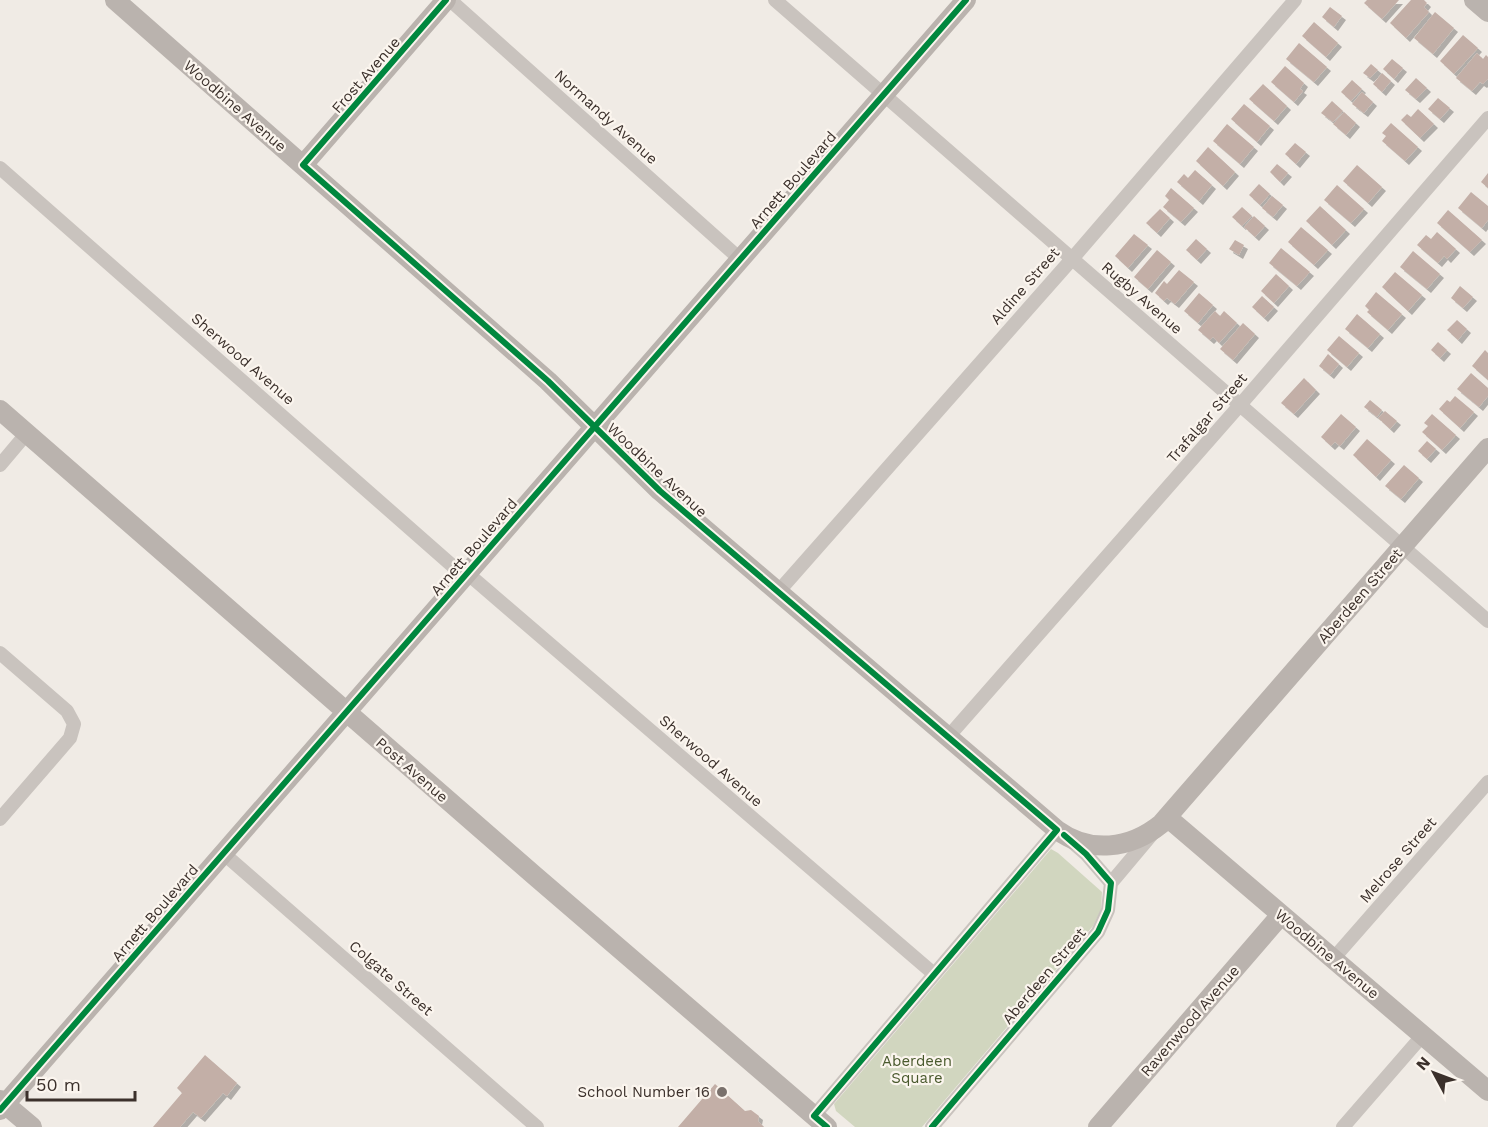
<svg xmlns="http://www.w3.org/2000/svg" width="1488" height="1127" viewBox="0 0 1488 1127" font-family="'Work Sans',sans-serif">
<style>
.green{fill:#d1d6bf}
.building{fill:#c3afa7;filter:url(#shadow)}
.lines{fill:none;stroke-linecap:round;stroke-linejoin:round}
.street{stroke:#c9c3be;stroke-width:14}
.secondary{stroke:#bab3ae;stroke-width:20}
.cycleway-casing{stroke:#fbf5ee;stroke-width:10}
.cycleway{stroke:#00873e;stroke-width:6}
.poi-dot{fill:#7a716c;stroke:#fbf5ee;stroke-width:2}
.labels{text-anchor:middle;dominant-baseline:central;stroke-width:4.5;stroke-linejoin:round;paint-order:stroke}
.street-label{font-size:15px;fill:#3b302b;stroke:#fbf5ee}
.park-label{font-size:15px;fill:#4a5a2e;stroke:#fbf5ee}
.poi-label{font-size:15px;fill:#3b302b;stroke:#fbf5ee;text-anchor:end}
</style>
<defs>
<filter id="shadow"><feDropShadow dx="4" dy="4" stdDeviation="0" flood-color="#0004"/></filter>
</defs>
<rect width="100%" height="100%" fill="#f0ebe5"/>
<!-- green -->
<path class="green" d="M 1051,849 L 1058,853 L 1102,892 L 1101,910 L 1093,926 L 922,1127 L 855,1127 L 836,1111 L 834,1104 Z"/>
<!-- building -->
<path class="building" d="M 1367,0 L 1399,0 L 1382,19 L 1364,3 Z
M 1411,0 L 1424,0 L 1427,3 L 1424,7 L 1429,12 L 1406,38 L 1390,23 Z
M 1330,7 L 1342,16 L 1334,27 L 1322,17 Z
M 1435,12 L 1454,28 L 1433,54 L 1414,38 Z
M 1314,22 L 1338,43 L 1326,57 L 1302,36 Z
M 1463,35 L 1478,48 L 1454,74 L 1440,61 Z
M 1299,43 L 1327,67 L 1314,82 L 1286,59 Z
M 1477,53 L 1483,59 L 1486,55 L 1488,57 L 1488,79 L 1483,84 L 1480,82 L 1472,91 L 1456,78 Z
M 1392,59 L 1403,68 L 1394,79 L 1383,69 Z
M 1371,64 L 1378,70 L 1370,78 L 1363,73 Z
M 1285,66 L 1304,83 L 1300,89 L 1303,91 L 1294,102 L 1271,82 Z
M 1382,73 L 1391,81 L 1382,92 L 1373,84 Z
M 1416,78 L 1427,88 L 1416,99 L 1405,90 Z
M 1352,80 L 1362,89 L 1351,101 L 1341,92 Z
M 1263,84 L 1287,106 L 1274,121 L 1249,99 Z
M 1362,92 L 1373,102 L 1364,113 L 1352,104 Z
M 1438,98 L 1450,108 L 1440,119 L 1428,109 Z
M 1332,101 L 1343,111 L 1333,122 L 1321,113 Z
M 1244,104 L 1270,126 L 1257,142 L 1231,119 Z
M 1418,109 L 1434,124 L 1420,138 L 1401,120 L 1407,114 L 1411,117 Z
M 1344,112 L 1356,123 L 1346,135 L 1333,124 Z
M 1391,123 L 1418,147 L 1405,161 L 1382,141 L 1386,136 L 1382,133 Z
M 1227,124 L 1254,147 L 1240,164 L 1213,141 Z
M 1295,143 L 1306,152 L 1296,164 L 1285,154 Z
M 1208,147 L 1235,172 L 1223,186 L 1196,161 Z
M 1277,164 L 1288,173 L 1280,182 L 1270,172 Z
M 1357,165 L 1382,187 L 1368,203 L 1343,181 Z
M 1195,170 L 1212,185 L 1199,201 L 1177,182 L 1184,174 L 1188,178 Z
M 1488,173 L 1488,188 L 1481,182 Z
M 1259,184 L 1270,194 L 1260,205 L 1249,195 Z
M 1337,185 L 1364,209 L 1351,223 L 1324,200 Z
M 1171,188 L 1194,208 L 1181,222 L 1163,207 L 1169,200 L 1165,196 Z
M 1471,192 L 1488,206 L 1488,220 L 1482,228 L 1458,208 Z
M 1272,196 L 1283,205 L 1273,217 L 1262,208 Z
M 1320,206 L 1346,230 L 1332,245 L 1306,221 Z
M 1242,207 L 1252,216 L 1242,226 L 1232,217 Z
M 1160,209 L 1170,218 L 1157,233 L 1146,223 Z
M 1448,210 L 1482,240 L 1470,252 L 1437,223 Z
M 1254,216 L 1265,226 L 1255,237 L 1244,227 Z
M 1301,227 L 1328,250 L 1314,265 L 1288,242 Z
M 1437,232 L 1456,249 L 1447,259 L 1444,256 L 1438,263 L 1417,245 L 1426,235 L 1431,239 Z
M 1134,234 L 1148,245 L 1128,268 L 1115,256 Z
M 1196,239 L 1207,249 L 1197,260 L 1186,250 Z
M 1235,240 L 1244,245 L 1239,255 L 1229,249 Z
M 1281,248 L 1310,272 L 1297,286 L 1269,263 Z
M 1157,250 L 1171,262 L 1148,289 L 1134,277 Z
M 1413,251 L 1440,274 L 1427,289 L 1400,267 Z
M 1179,270 L 1194,282 L 1175,304 L 1167,298 L 1164,301 L 1155,293 L 1164,281 L 1167,284 Z
M 1395,272 L 1422,295 L 1408,311 L 1382,287 Z
M 1276,274 L 1289,286 L 1274,303 L 1261,291 Z
M 1460,286 L 1473,297 L 1463,308 L 1451,298 Z
M 1376,292 L 1402,314 L 1388,330 L 1367,312 L 1369,310 L 1365,306 Z
M 1199,293 L 1213,305 L 1198,323 L 1184,311 Z
M 1262,296 L 1274,307 L 1264,318 L 1252,307 Z
M 1215,311 L 1220,316 L 1224,311 L 1237,323 L 1219,343 L 1213,337 L 1210,340 L 1198,330 Z
M 1357,314 L 1380,334 L 1368,348 L 1345,329 Z
M 1457,320 L 1467,329 L 1458,340 L 1447,330 Z
M 1243,323 L 1255,334 L 1233,360 L 1220,349 Z
M 1339,336 L 1359,353 L 1347,367 L 1327,350 Z
M 1438,342 L 1447,350 L 1440,358 L 1431,350 Z
M 1485,350 L 1488,353 L 1488,380 L 1472,366 Z
M 1328,354 L 1339,364 L 1330,375 L 1319,366 Z
M 1471,373 L 1488,388 L 1488,396 L 1479,407 L 1457,389 Z
M 1304,378 L 1316,390 L 1294,414 L 1281,403 Z
M 1455,396 L 1474,412 L 1460,428 L 1439,409 L 1447,400 L 1450,402 Z
M 1370,400 L 1382,410 L 1377,417 L 1364,407 Z
M 1385,411 L 1397,421 L 1390,429 L 1378,418 Z
M 1341,414 L 1356,427 L 1340,446 L 1335,442 L 1331,446 L 1321,437 Z
M 1432,414 L 1456,435 L 1442,450 L 1422,432 L 1428,426 L 1424,423 Z
M 1367,439 L 1391,460 L 1376,477 L 1353,455 Z
M 1427,441 L 1436,449 L 1427,459 L 1418,451 Z
M 1404,465 L 1419,478 L 1401,499 L 1385,486 Z
M 205,1055 L 237,1083 L 227,1096 L 223,1093 L 201,1118 L 193,1112 L 180,1127 L 153,1127 L 182,1093 L 177,1088 Z
M 715,1084 L 745,1111 L 751,1110 L 759,1116 L 758,1121 L 764,1127 L 678,1127 Z"/>
<g class="lines">
<!-- street -->
<path class="street" d="M 450,0 L 740,259
M 775,0 L 1488,621
M 0,168 L 464,576
M 0,465 L 27,433
M 467,573 L 934,974
M 778,592 L 1072,259 L 1295,0
M 0,653 L 67,711 L 74,724 L 70,738 L 0,819
M 948,737 L 1240,405 L 1488,118
M 1071,841 L 1086,854 L 1111,883
M 223,853 L 537,1127
M 1333,959 L 1488,782
M 814,1116 L 1057,830
M 932,1127 L 1098,932 L 1108,910 L 1111,883 L 1153,833
M 1343,1127 L 1423,1035"/>
<!-- secondary -->
<path class="secondary" d="M 115,0 L 548,381 L 660,491 L 1057,830 C 1090,854 1130,849 1161,824 L 1488,448
M 1474,0 L 1488,12
M 303,165 L 446,0
M 0,410 L 535,876 L 827,1127
M 1167,817 L 1488,1091
M 0,1100 L 32,1127
M 0,1110 L 966,0
M 1098,1127 L 1281,915"/>
<!-- cycleway casing -->
<g class="cycleway-casing">
<path id="cycleway" d="M 446,0 L 303,165 L 548,381 L 660,491 L 1057,830 L 814,1116 L 827,1127
M 0,1110 L 966,0
M 932,1127 L 1098,932 L 1108,910 L 1111,883 L 1086,854 L 1064,835"/>
</g>
<!-- cycleway -->
<use href="#cycleway" class="cycleway"/>
</g>
<!-- markers -->
<circle class="poi-dot" cx="722" cy="1092" r="6"/>
<g class="labels">
<!-- street labels -->
<g class="street-label">
<text transform="translate(366 75) rotate(-49)">Frost Avenue</text>
<text transform="translate(235 106) rotate(41)">Woodbine Avenue</text>
<text transform="translate(606 117) rotate(42)">Normandy Avenue</text>
<text transform="translate(793 180) rotate(-49)">Arnett Boulevard</text>
<text transform="translate(1025 286) rotate(-49)">Aldine Street</text>
<text transform="translate(1142 298) rotate(41)">Rugby Avenue</text>
<text transform="translate(243 359) rotate(41)">Sherwood Avenue</text>
<text transform="translate(1207 418) rotate(-49)">Trafalgar Street</text>
<text transform="translate(657 470) rotate(43)">Woodbine Avenue</text>
<text transform="translate(474 547) rotate(-49)">Arnett Boulevard</text>
<text transform="translate(1360 596) rotate(-49)">Aberdeen Street</text>
<text transform="translate(711 761) rotate(41)">Sherwood Avenue</text>
<text transform="translate(412 770) rotate(41)">Post Avenue</text>
<text transform="translate(1398 860) rotate(-49)">Melrose Street</text>
<text transform="translate(155 913) rotate(-49)">Arnett Boulevard</text>
<text transform="translate(1327 954) rotate(40)">Woodbine Avenue</text>
<text transform="translate(1044 976) rotate(-50)">Aberdeen Street</text>
<text transform="translate(391 978) rotate(41)">Colgate Street</text>
<text transform="translate(1190 1021) rotate(-49)">Ravenwood Avenue</text>
</g>
<!-- park labels -->
<g class="park-label">
<text x="917" y="1061">Aberdeen<tspan x="917" dy="17">Square</tspan></text>
</g>
<!-- poi labels -->
<g class="poi-label">
<text x="710" y="1092">School Number 16</text>
</g>
</g>
<!-- north arrow -->
<g transform="translate(1434 1073) rotate(311)" stroke="#fbf5ee" stroke-width="4.5" paint-order="stroke">
<path d="M0-4.5L10 22L0 15L-10 22Z" fill="#3b302b"/>
<text y="-9" font-size="16" font-weight="bold" text-anchor="middle" fill="#3b302b">N</text>
</g>
<!-- scale -->
<path d="M27 1091v9h108v-9" fill="none" stroke="#3b302b" stroke-width="3"/>
<text x="36" y="1091" font-size="18" fill="#3b302b" stroke="#fbf5ee" stroke-width="4.5" paint-order="stroke">50 m</text>
</svg>
